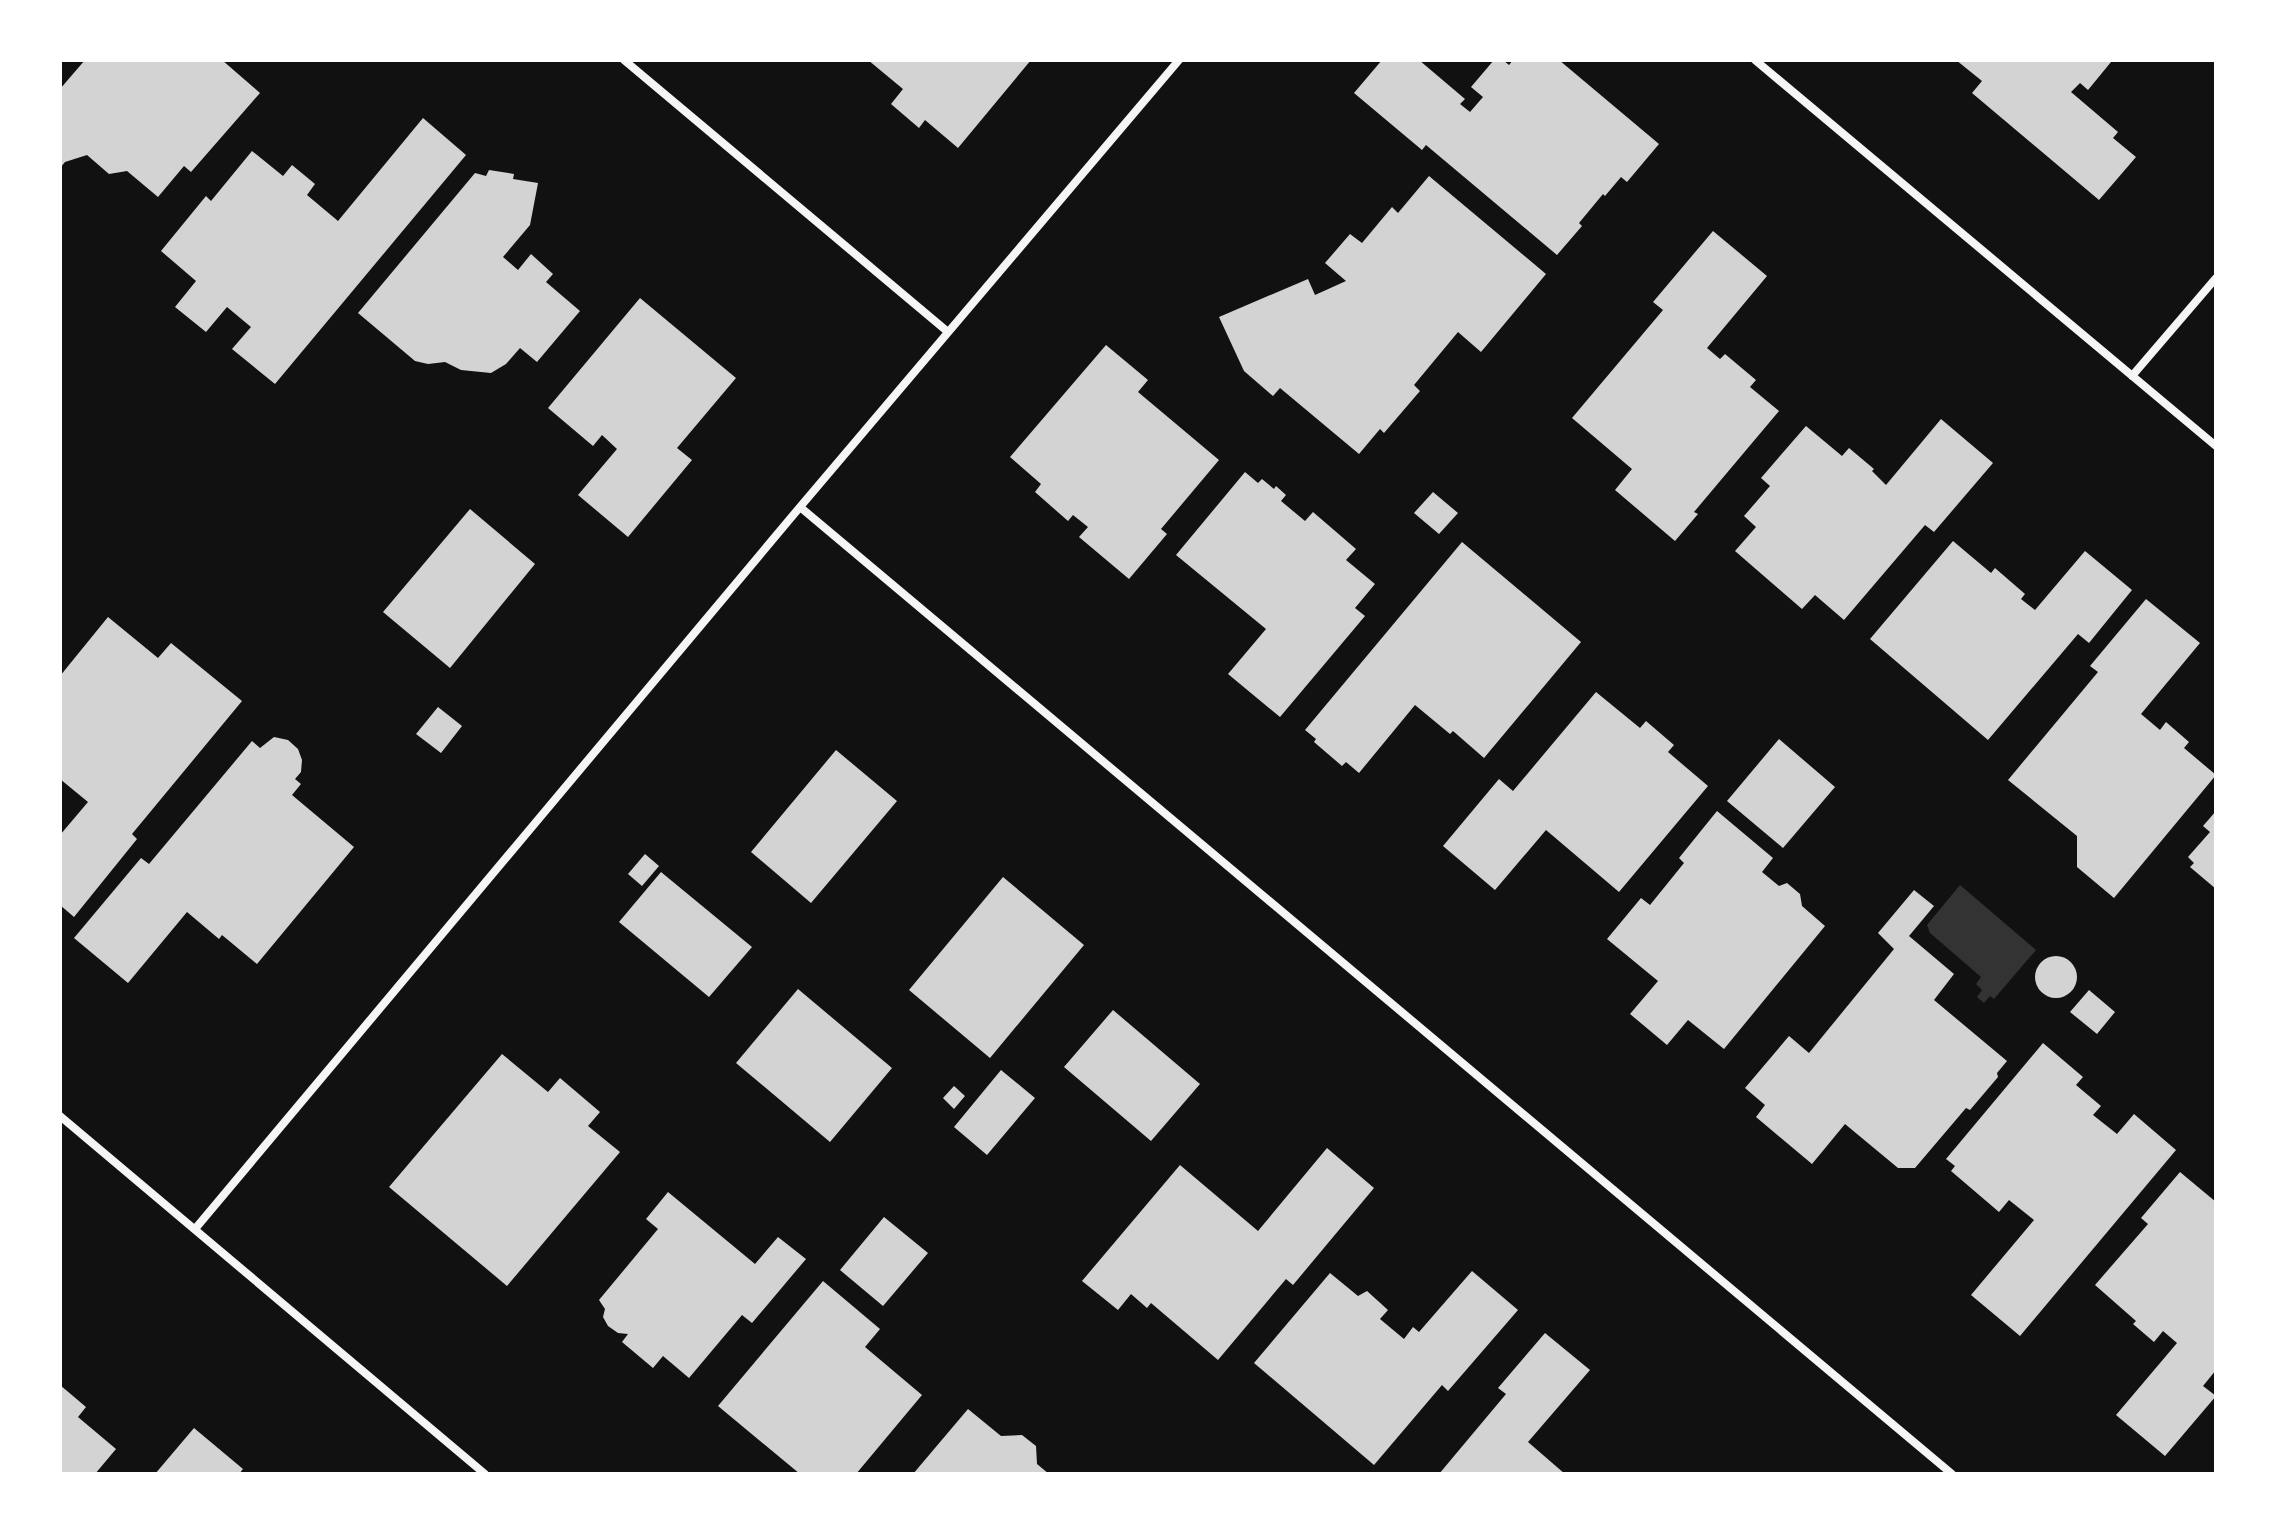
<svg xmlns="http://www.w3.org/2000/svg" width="2276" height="1534" viewBox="0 0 2276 1534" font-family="'Golos Text',sans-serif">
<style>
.water{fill:#333}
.building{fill:#d3d3d3}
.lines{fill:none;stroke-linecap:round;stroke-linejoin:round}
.minor{stroke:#f5f5f5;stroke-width:8}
</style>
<rect width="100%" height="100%" fill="#111"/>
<!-- water -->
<path class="water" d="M 1960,885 L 2036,950 L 1994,999 L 1990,996 L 1984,1003 L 1977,997 L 1982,990 L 1976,984 L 1981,977 L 1930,933 L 1927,925 Z"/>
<!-- building -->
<path class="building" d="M 85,60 L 222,60 L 260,93 L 191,172 L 184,166 L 158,197 L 127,171 L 109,174 L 87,155 L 65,162 L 60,168 L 60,89 Z
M 868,60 L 1031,60 L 958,148 L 925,120 L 919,128 L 891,104 L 903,89 Z
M 1382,60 L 1419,60 L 1465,99 L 1460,104 L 1470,112 L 1483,97 L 1471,87 L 1494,60 L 1503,60 L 1509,65 L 1513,60 L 1559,60 L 1659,144 L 1627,182 L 1621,177 L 1605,196 L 1603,194 L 1579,223 L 1582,226 L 1557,255 L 1426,145 L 1422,150 L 1354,93 Z
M 1956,60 L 2108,60 L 2111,62 L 2088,90 L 2080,83 L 2071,92 L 2118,132 L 2113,138 L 2136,157 L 2099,200 L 1972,93 L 1982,81 Z
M 423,118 L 466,155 L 275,384 L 232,349 L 251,327 L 227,307 L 206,332 L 175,307 L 196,281 L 161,251 L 206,196 L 211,201 L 252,151 L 283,176 L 292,165 L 315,184 L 307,195 L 338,221 Z
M 489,170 L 514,174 L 513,179 L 538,183 L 530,225 L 503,257 L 518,270 L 531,254 L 553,274 L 546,282 L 580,311 L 537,362 L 520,348 L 506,364 L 491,373 L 461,370 L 445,362 L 428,364 L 415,361 L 358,313 L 475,173 L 486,176 Z
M 1429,176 L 1546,274 L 1481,352 L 1458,332 L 1414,385 L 1420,391 L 1384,433 L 1380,429 L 1359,454 L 1280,388 L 1273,396 L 1244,371 L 1219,317 L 1308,279 L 1315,295 L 1346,281 L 1325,263 L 1350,234 L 1362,243 L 1392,207 L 1398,213 Z
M 1713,231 L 1767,276 L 1707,348 L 1720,359 L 1725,354 L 1756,380 L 1750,387 L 1779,411 L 1694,512 L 1698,514 L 1675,541 L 1615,490 L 1632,469 L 1572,418 L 1663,310 L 1653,302 Z
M 640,298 L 736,378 L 677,448 L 692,460 L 628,537 L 578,495 L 617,449 L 602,435 L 593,446 L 548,408 Z
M 1106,345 L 1148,380 L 1138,392 L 1219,460 L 1161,529 L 1167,534 L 1129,579 L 1079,537 L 1088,527 L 1073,515 L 1068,521 L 1035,492 L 1041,484 L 1010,457 Z
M 1941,419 L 1993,463 L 1934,532 L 1925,525 L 1844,620 L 1815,595 L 1802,609 L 1735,551 L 1756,527 L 1744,516 L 1770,486 L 1761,478 L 1806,426 L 1842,456 L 1849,448 L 1874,469 L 1872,471 L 1886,485 Z
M 1245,472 L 1258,483 L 1262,479 L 1274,489 L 1276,486 L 1286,495 L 1281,501 L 1305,521 L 1313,512 L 1356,549 L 1346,560 L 1375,584 L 1355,608 L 1365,616 L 1280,717 L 1228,674 L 1266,629 L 1176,555 Z
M 1433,492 L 1458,513 L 1439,534 L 1414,513 Z
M 470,509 L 535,564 L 450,668 L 383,612 Z
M 1953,541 L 1991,573 L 1995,568 L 2025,594 L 2021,599 L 2035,610 L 2085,551 L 2132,590 L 2089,643 L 2078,634 L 1988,740 L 1870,639 Z
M 1462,542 L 1581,642 L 1484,758 L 1453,731 L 1450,734 L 1415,705 L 1359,773 L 1346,762 L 1342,766 L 1314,742 L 1316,739 L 1305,730 Z
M 2146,599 L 2200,643 L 2141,714 L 2160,730 L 2166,722 L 2189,742 L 2184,748 L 2216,775 L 2114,898 L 2077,867 L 2077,836 L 2008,780 L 2098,672 L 2090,666 Z
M 108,617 L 158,658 L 171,643 L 242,701 L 132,834 L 137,839 L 74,917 L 60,905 L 60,835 L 88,802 L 60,779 L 60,676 Z
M 1596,692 L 1640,728 L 1646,721 L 1674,745 L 1668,752 L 1708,786 L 1619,892 L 1546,830 L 1495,890 L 1443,846 L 1499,779 L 1513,791 Z
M 438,707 L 462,726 L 441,753 L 416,734 Z
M 274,737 L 288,740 L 298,749 L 302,760 L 301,772 L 295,779 L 301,784 L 292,795 L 354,847 L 257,964 L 222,935 L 219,939 L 187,912 L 128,983 L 74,938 L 141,858 L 149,864 L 252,741 L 260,748 Z
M 1779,739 L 1835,787 L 1783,848 L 1727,801 Z
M 836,750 L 897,801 L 811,903 L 751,852 Z
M 1717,811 L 1773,858 L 1762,872 L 1779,886 L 1787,883 L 1800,894 L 1802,906 L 1825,926 L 1724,1049 L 1688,1020 L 1667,1045 L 1630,1014 L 1658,981 L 1607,939 L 1641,898 L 1650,905 L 1684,863 L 1679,858 Z
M 2216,811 L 2216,889 L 2190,867 L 2194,863 L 2188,857 L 2210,832 L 2203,826 Z
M 645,854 L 659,866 L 642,886 L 628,874 Z
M 661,872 L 752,947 L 709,997 L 619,922 Z
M 1003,877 L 1084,945 L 990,1058 L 909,990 Z
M 1914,890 L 1934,906 L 1909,936 L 1954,974 L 1934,1000 L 2007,1061 L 1997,1073 L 1998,1077 L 1970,1110 L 1966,1108 L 1915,1168 L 1898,1168 L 1845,1124 L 1812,1164 L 1756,1117 L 1765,1105 L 1745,1088 L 1789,1036 L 1809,1053 L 1894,949 L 1878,933 Z
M2035 977a21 21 0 1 1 42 0a21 21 0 1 1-42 0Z
M 798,989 L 892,1068 L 830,1142 L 736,1063 Z
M 2089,990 L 2115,1012 L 2097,1034 L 2070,1012 Z
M 1113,1010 L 1200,1084 L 1151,1141 L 1064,1067 Z
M 2043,1043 L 2083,1077 L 2076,1085 L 2101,1106 L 2093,1115 L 2117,1134 L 2134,1114 L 2176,1150 L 2020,1336 L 1971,1295 L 2034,1220 L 2009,1200 L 1999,1212 L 1951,1171 L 1955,1166 L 1946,1159 Z
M 502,1054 L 548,1092 L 560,1078 L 600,1112 L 588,1126 L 620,1152 L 507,1286 L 389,1187 Z
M 1001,1070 L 1035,1098 L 987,1155 L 954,1127 Z
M 954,1086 L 965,1096 L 954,1109 L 943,1098 Z
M 1327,1148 L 1374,1188 L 1293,1285 L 1286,1279 L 1218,1360 L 1151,1303 L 1147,1308 L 1131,1294 L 1118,1310 L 1082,1281 L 1180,1165 L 1258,1231 Z
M 2180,1172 L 2216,1202 L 2216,1370 L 2203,1386 L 2216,1396 L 2165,1456 L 2116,1415 L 2177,1343 L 2163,1331 L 2154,1342 L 2133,1324 L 2136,1321 L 2095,1285 L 2148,1224 L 2141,1218 Z
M 668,1192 L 755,1264 L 778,1237 L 806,1259 L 752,1323 L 742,1315 L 689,1378 L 663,1356 L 653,1368 L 622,1342 L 628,1334 L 618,1333 L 608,1326 L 603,1317 L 605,1309 L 599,1300 L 658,1229 L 646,1219 Z
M 884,1217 L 928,1253 L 883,1306 L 840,1270 Z
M 1472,1271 L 1518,1310 L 1448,1391 L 1442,1385 L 1374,1465 L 1254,1363 L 1330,1273 L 1358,1296 L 1367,1291 L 1388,1310 L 1380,1319 L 1404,1339 L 1413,1327 L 1419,1332 Z
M 823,1281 L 880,1329 L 865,1347 L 922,1395 L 856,1474 L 800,1474 L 718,1406 Z
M 1545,1333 L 1590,1370 L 1528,1442 L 1565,1474 L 1439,1474 L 1506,1394 L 1498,1388 Z
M 60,1385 L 86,1407 L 78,1417 L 116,1449 L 95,1474 L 60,1474 Z
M 968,1409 L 1001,1436 L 1022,1435 L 1036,1446 L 1037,1464 L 1049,1474 L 913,1474 Z
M 194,1428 L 243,1469 L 239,1474 L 155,1474 Z"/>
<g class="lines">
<!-- minor -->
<path class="minor" d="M 624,60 L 948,332
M 1755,60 L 2216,446
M 2132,376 L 2216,278
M 800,507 L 1952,1474
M 60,1116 L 485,1474
M 195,1229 L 800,507 L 1179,60"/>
</g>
<!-- border -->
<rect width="2276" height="1534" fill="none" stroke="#ffffff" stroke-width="124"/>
</svg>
